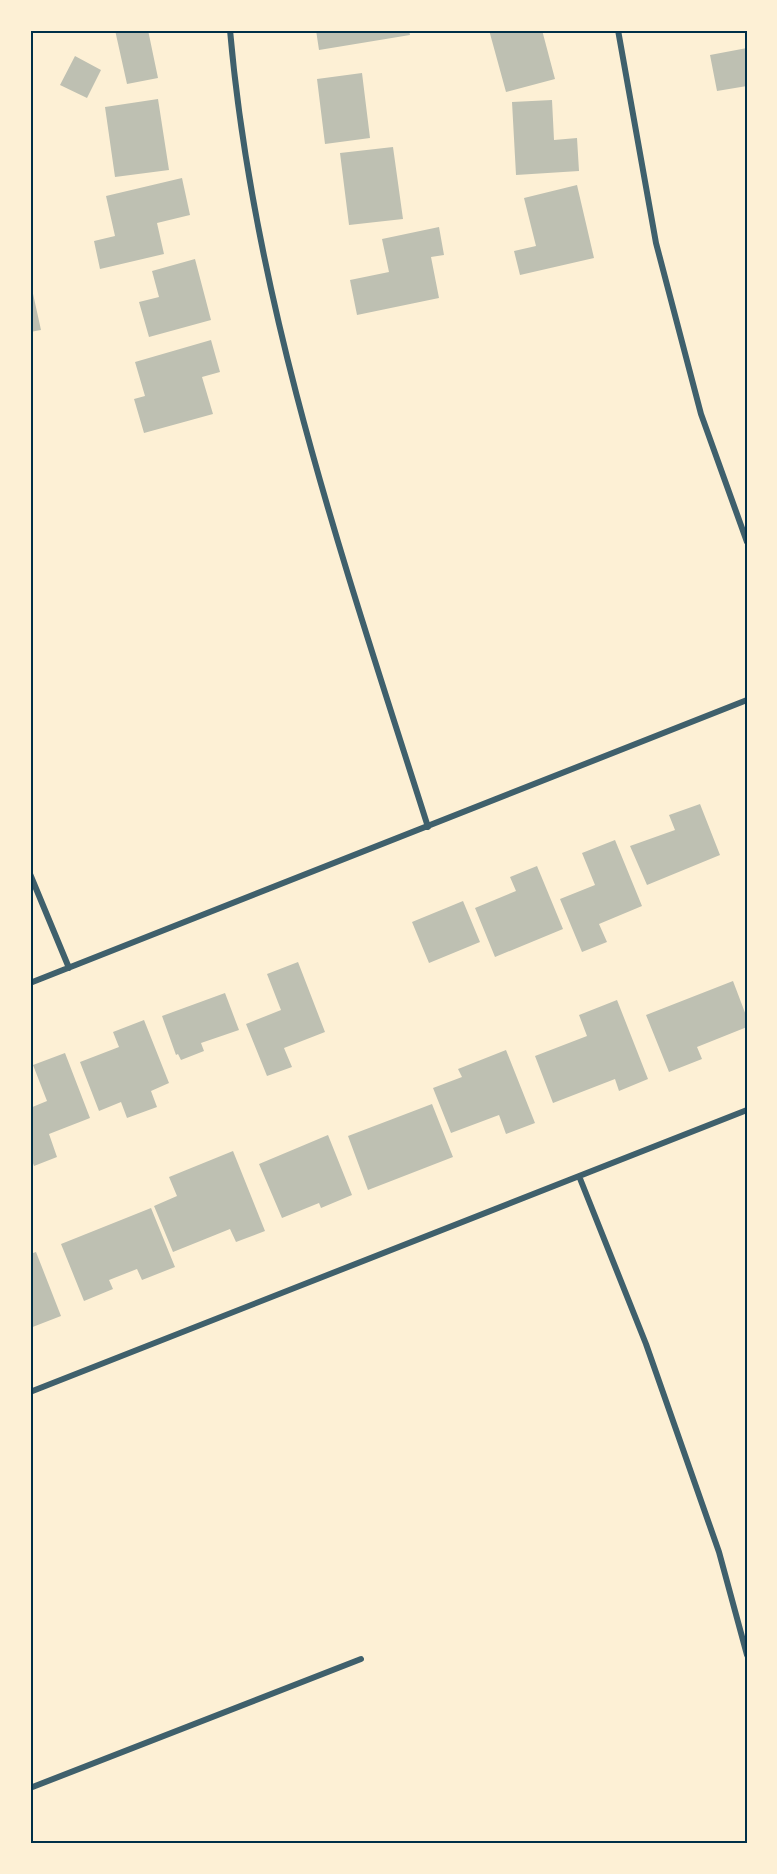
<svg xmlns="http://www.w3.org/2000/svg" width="777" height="1874" viewBox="0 0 777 1874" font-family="Rubik,sans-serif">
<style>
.building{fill:#bec0b2}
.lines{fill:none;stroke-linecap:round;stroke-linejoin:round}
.minor{stroke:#3f606c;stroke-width:6}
.neatline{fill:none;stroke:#003049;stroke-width:2}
</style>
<rect width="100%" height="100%" fill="#fdf0d5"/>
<!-- building -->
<path class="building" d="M 115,30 L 148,30 L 158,78 L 127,84 Z
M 316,30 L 409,30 L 410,35 L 319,50 Z
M 489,30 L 542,30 L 555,79 L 506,92 Z
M 747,48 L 747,86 L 717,91 L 710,55 Z
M 75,56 L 101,70 L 87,98 L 60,85 Z
M 362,73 L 370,138 L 325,144 L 317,79 Z
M 158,99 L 169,170 L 115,177 L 105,107 Z
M 552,100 L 554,140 L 577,138 L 579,171 L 516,175 L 512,102 Z
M 393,147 L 403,219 L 349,225 L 340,153 Z
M 182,178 L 190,215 L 157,223 L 164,254 L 100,269 L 94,241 L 115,236 L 106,196 Z
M 577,185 L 594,258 L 520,275 L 514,251 L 536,246 L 524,198 Z
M 439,227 L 444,255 L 431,257 L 439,298 L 357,315 L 350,280 L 389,272 L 382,239 Z
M 195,259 L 211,320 L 149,337 L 139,302 L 159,297 L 152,271 Z
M 30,280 L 41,330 L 30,332 Z
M 211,340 L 220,372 L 202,377 L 213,414 L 144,433 L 134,399 L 145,396 L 135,362 Z
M 700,804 L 720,855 L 647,885 L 630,846 L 675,830 L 669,815 Z
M 615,840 L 642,906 L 599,924 L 607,942 L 582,952 L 560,899 L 595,885 L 582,853 Z
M 537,866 L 563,929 L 495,957 L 475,908 L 516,891 L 510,877 Z
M 463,901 L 480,942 L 429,963 L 412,922 Z
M 298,962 L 325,1032 L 284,1048 L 292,1067 L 267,1076 L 246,1024 L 281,1010 L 267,974 Z
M 733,981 L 747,1018 L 747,1027 L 697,1047 L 702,1059 L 669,1072 L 646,1015 Z
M 225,993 L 239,1030 L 201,1043 L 204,1051 L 181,1060 L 178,1054 L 176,1055 L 162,1016 Z
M 617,1000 L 648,1079 L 619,1091 L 615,1079 L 553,1103 L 535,1056 L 587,1036 L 579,1015 Z
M 144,1020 L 169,1083 L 151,1091 L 157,1107 L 127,1118 L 121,1102 L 99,1111 L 80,1062 L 119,1047 L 113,1032 Z
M 506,1050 L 535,1123 L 506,1134 L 499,1115 L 451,1133 L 433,1088 L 462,1077 L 458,1069 Z
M 65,1053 L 90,1118 L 49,1134 L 57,1157 L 34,1166 L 30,1155 L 30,1108 L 47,1101 L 33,1065 Z
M 432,1104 L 453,1157 L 368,1190 L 348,1136 Z
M 328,1135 L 352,1195 L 321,1208 L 319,1203 L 282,1218 L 259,1164 Z
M 233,1151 L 265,1231 L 236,1242 L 230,1229 L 173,1252 L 154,1206 L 177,1196 L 169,1177 Z
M 151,1208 L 175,1267 L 142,1280 L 137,1269 L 109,1280 L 113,1289 L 84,1301 L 61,1244 Z
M 36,1252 L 61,1316 L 30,1328 L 30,1254 Z"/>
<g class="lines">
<!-- minor -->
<path class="minor" d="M 230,30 C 254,304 345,566 428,827
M 618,30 L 656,243 L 701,414 L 747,542
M 30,874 L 69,968
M 30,983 L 747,700
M 579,1176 L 646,1344 L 719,1552 L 747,1655
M 30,1392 L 747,1110
M 30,1788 L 361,1659"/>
</g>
<!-- border -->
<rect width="777" height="1874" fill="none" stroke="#fdf0d5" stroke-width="63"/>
<rect x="32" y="32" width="714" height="1810" class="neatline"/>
</svg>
